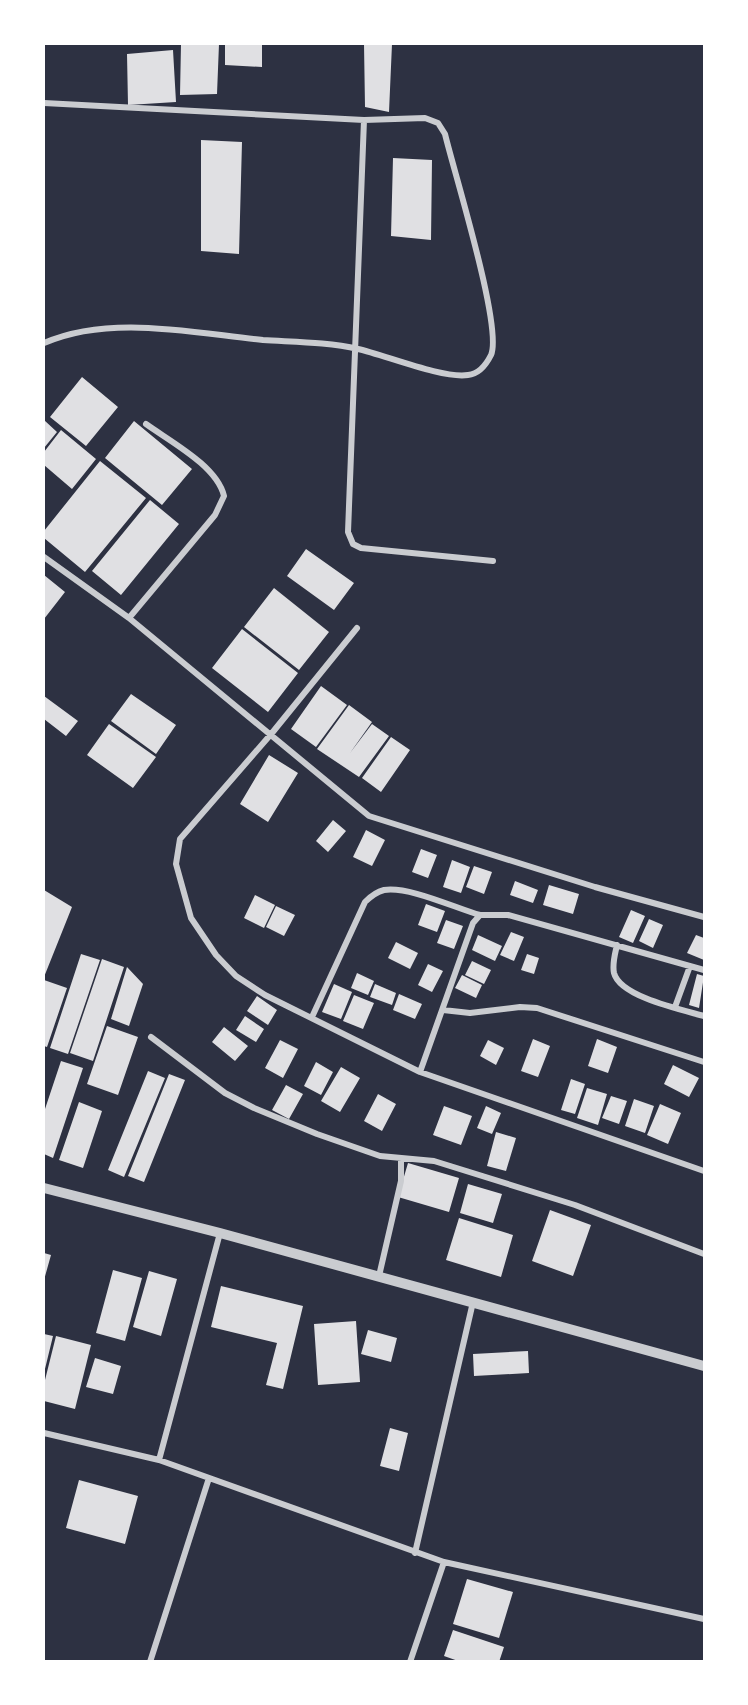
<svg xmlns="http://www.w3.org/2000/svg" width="748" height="1705" viewBox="0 0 748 1705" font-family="'Work Sans',sans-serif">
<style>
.building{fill:#e0e0e3}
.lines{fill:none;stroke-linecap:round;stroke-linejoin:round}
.minor{stroke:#caccd0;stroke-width:6}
.tertiary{stroke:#caccd0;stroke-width:10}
</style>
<rect width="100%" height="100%" fill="#2d3142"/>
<!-- building -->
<path class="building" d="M 181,44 L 219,44 L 217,94 L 180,95 Z
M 225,44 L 262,44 L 262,67 L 225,65 Z
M 364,44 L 392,44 L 389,112 L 365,107 Z
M 173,50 L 176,102 L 128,105 L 127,54 Z
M 201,140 L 242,142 L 239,254 L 201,251 Z
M 393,158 L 432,160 L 431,240 L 391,236 Z
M 82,377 L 118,407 L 86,446 L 50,417 Z
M 44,420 L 57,432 L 44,448 Z
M 134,421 L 192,469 L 162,505 L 105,458 Z
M 61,430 L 96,459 L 72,489 L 44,465 L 44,452 Z
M 100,461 L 146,498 L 85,572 L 44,538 L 44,531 Z
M 150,500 L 179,524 L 121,595 L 92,571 Z
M 306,549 L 354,583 L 334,610 L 287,576 Z
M 44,575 L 65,592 L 44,619 Z
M 274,588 L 329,632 L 299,670 L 244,627 Z
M 242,629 L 298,673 L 268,712 L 212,668 Z
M 321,686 L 347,705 L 316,747 L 291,729 Z
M 131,694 L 176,725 L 156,754 L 111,721 Z
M 44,696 L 78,721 L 66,736 L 44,719 Z
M 349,705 L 372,722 L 350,753 L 372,724 L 389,736 L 359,777 L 317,749 Z
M 109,724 L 156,757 L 133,788 L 87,755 Z
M 391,737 L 410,750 L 381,792 L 362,778 Z
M 269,755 L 298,773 L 268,822 L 240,804 Z
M 333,820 L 346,831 L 328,852 L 316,841 Z
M 366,830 L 385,840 L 372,866 L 353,857 Z
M 421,849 L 437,855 L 428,878 L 412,872 Z
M 452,860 L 470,867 L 461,893 L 443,887 Z
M 474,866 L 492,872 L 484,894 L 466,887 Z
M 515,881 L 538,890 L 533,903 L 510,895 Z
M 549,885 L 579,894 L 573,914 L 543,905 Z
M 44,890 L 72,907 L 44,977 Z
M 255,895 L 275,905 L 264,928 L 244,918 Z
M 426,904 L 445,911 L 437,932 L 418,925 Z
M 276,906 L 295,915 L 284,936 L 266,927 Z
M 631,910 L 645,916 L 633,943 L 619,937 Z
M 649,919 L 663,925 L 653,948 L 639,941 Z
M 446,920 L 463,926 L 454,949 L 437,943 Z
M 511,932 L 524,937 L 514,961 L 500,955 Z
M 478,935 L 502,946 L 495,961 L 472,950 Z
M 696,935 L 704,938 L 704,960 L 687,953 Z
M 396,942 L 418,953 L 410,969 L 388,958 Z
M 81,954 L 100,960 L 68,1054 L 50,1048 Z
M 527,954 L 539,958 L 534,974 L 521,970 Z
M 102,959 L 124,967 L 93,1061 L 70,1053 Z
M 472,961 L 491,970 L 484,984 L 465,975 Z
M 428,964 L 443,971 L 432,992 L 418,985 Z
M 127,967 L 143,984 L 129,1026 L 111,1019 Z
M 357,973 L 374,981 L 368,995 L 351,988 Z
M 697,974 L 704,976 L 699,1008 L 689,1005 Z
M 462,975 L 482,985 L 476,998 L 455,988 Z
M 44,980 L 67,988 L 47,1047 L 44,1046 Z
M 334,984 L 352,992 L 341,1019 L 322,1012 Z
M 375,984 L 396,993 L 392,1005 L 370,997 Z
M 399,994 L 422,1004 L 415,1019 L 393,1010 Z
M 354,995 L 374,1003 L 363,1029 L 343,1021 Z
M 257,996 L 277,1010 L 268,1025 L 247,1011 Z
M 245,1016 L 264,1029 L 256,1042 L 236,1030 Z
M 107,1026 L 138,1037 L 118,1095 L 87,1084 Z
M 224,1027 L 248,1046 L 235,1061 L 212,1042 Z
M 533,1039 L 550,1046 L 538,1077 L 521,1071 Z
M 597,1039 L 617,1047 L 608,1073 L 588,1066 Z
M 280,1040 L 298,1049 L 283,1078 L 265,1068 Z
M 488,1040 L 504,1048 L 496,1065 L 480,1056 Z
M 61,1061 L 83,1068 L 53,1158 L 44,1154 L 44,1112 Z
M 316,1062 L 333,1072 L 321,1095 L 304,1086 Z
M 673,1065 L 699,1078 L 689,1097 L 664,1084 Z
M 341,1067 L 360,1078 L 340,1112 L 321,1101 Z
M 148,1071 L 165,1078 L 124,1177 L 108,1170 Z
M 169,1074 L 185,1080 L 144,1182 L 128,1176 Z
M 571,1079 L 585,1084 L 575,1114 L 561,1110 Z
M 286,1085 L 303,1094 L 289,1119 L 272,1110 Z
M 587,1088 L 607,1094 L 598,1125 L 577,1118 Z
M 378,1094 L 396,1104 L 382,1131 L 364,1121 Z
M 611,1096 L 627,1101 L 619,1124 L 602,1118 Z
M 634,1099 L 654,1106 L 645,1133 L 625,1126 Z
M 79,1102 L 102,1111 L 83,1168 L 59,1160 Z
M 660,1104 L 681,1113 L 668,1144 L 647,1135 Z
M 444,1106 L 472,1116 L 461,1145 L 433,1135 Z
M 486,1106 L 501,1113 L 492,1134 L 477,1128 Z
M 496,1132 L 516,1138 L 506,1171 L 487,1166 Z
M 408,1163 L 459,1178 L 449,1212 L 398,1197 Z
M 468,1184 L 502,1194 L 493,1223 L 460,1213 Z
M 550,1210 L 591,1225 L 573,1276 L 532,1261 Z
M 459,1218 L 513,1235 L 501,1277 L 446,1260 Z
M 44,1253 L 51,1255 L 44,1280 Z
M 113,1270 L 142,1278 L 125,1341 L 96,1333 Z
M 149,1271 L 177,1279 L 161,1336 L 133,1327 Z
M 221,1286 L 303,1306 L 283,1389 L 266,1385 L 277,1343 L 211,1327 Z
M 356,1321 L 360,1382 L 318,1385 L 314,1324 Z
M 368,1330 L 397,1338 L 391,1362 L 361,1354 Z
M 44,1334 L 53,1336 L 44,1373 Z
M 56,1336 L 91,1345 L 75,1409 L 44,1401 L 44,1384 Z
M 528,1351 L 529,1373 L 474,1376 L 473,1354 Z
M 95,1358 L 121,1366 L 113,1394 L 86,1387 Z
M 390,1428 L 408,1433 L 399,1471 L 380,1466 Z
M 79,1480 L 138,1496 L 125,1544 L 66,1528 Z
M 467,1579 L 513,1592 L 499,1638 L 453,1624 Z
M 453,1630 L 504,1647 L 499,1662 L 461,1662 L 444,1656 Z"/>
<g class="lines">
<!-- minor -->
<path class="minor" d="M 44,103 L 364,120 L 348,532 L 353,544 L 361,548 L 493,561
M 44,343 C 110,314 193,333 263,340 C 294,342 328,342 358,349 C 385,355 443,379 468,375 C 479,374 486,365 491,355 C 503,328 454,172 445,134 L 438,123 L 425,118 L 364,120
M 44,557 L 129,618 L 369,816 L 595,887 L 704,917
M 129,618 L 215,515 L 224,496 C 217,466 171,442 146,424
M 357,628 L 272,733 L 180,839 L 176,864 L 191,918 L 216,955 L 236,976 L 265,995 L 420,1072 L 704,1171
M 617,945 C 615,954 612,964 614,973 C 620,997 683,1010 704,1016
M 675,1007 L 690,966
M 443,1010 L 470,1013 L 520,1007 L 537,1008 L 704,1062
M 312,1017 L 365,902 C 371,896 376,892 384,890 C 409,886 455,908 480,915
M 151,1037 L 225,1093 L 254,1108 L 317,1134 L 380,1156 L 434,1161 L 575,1205 L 704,1254
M 420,1072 L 473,923 L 480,915 L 508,915 L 704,970
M 379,1276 L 401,1181 L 401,1159
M 44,1433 L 159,1460 L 444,1562 L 704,1619
M 159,1460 L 220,1233
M 415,1553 L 473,1302
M 150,1662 L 209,1478
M 410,1662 L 444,1562"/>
<!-- tertiary -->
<path class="tertiary" d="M 44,1188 L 220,1233 L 704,1366"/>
</g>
<!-- border -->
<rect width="748" height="1705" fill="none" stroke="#ffffff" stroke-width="90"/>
</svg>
